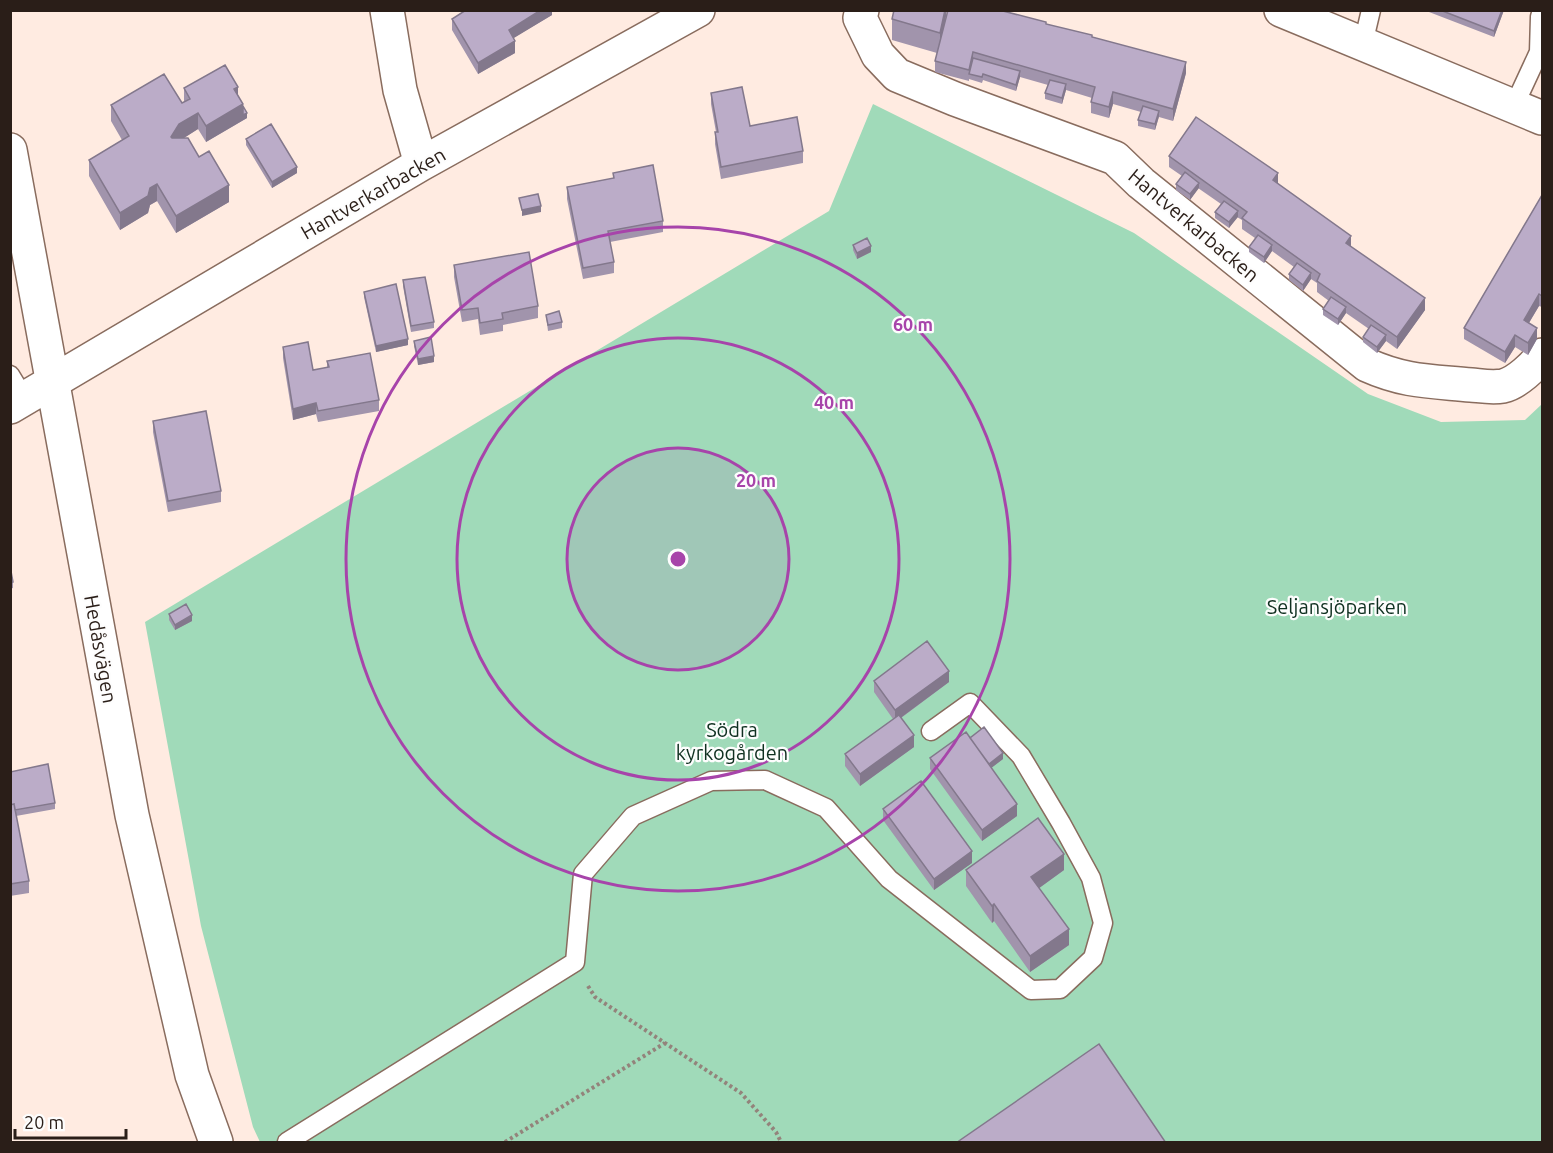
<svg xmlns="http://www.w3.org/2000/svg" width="1553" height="1153" viewBox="0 0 1553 1153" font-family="Ubuntu,sans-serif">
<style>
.green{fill:#a0dab9}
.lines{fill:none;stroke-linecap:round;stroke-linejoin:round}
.lane-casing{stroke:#896c5e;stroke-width:21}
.street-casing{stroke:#896c5e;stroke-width:36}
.path{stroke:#93837b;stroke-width:4;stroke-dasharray:3 3;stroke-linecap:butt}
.lane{stroke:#fff;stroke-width:18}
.street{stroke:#fff;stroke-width:33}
.wall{fill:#a194ac}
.shaded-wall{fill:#83788c}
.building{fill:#bbacc8;stroke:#83788c;stroke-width:1.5}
.ring{fill:none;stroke:#a744aa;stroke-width:3}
.labels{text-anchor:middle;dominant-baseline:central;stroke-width:4.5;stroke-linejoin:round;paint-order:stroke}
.street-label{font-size:20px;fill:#2a1e18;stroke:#fdfdfd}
.park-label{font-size:20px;fill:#0f3020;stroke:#fdfdfd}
.centre{fill:#a744aa;stroke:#fdfdfd;stroke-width:3}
.ring-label{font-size:18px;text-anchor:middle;font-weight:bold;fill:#a744aa;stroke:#fdfdfd;stroke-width:4.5;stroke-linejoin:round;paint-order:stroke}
</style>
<rect width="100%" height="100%" fill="#ffebe1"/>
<!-- green -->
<path class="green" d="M 873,104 L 1134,233 L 1368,394 L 1441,422 L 1525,420 L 1542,404 L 1542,1142 L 260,1142 L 253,1127 L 201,926 L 145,622 L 829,211 Z"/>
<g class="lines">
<!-- lane casing -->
<g class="lane-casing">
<path id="lane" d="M 1363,44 L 1371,10
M 1514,106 L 1539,52 L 1540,17 L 1542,10
M 10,375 L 24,398
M 287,1142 L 575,962 L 583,874 L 633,816 L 711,781 L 765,780 L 826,808 L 889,879 L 1031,990 L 1060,989 L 1093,958 L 1103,923 L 1091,878 L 1061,823 L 1021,756 L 970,703 L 931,731"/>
</g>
<!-- street casing -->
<g class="street-casing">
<path id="street" d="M 387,10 L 400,90 L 421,164
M 862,10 L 860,18 L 878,55 L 897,75 L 955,99 L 1115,158 L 1141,183 L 1367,365 C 1405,382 1430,381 1471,385 C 1482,386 1492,388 1503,386 C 1516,383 1535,366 1542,355
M 1281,10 L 1542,118
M 10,150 L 132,815 L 192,1075 L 216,1142
M 10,407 L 421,164 L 698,10"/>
</g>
<!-- path -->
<path class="path" d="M 588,986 L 595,997 L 741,1093 L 776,1132 L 781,1142
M 505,1142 L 665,1043"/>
<!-- lane -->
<use href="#lane" class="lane"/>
<!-- street -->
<use href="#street" class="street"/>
</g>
<!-- wall -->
<path class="wall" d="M 552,10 L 552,15 L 513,38 L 515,53 L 478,74 L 452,30 L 452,19 Z
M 1429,10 L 1504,10 L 1494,37 L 1429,12 Z
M 892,19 L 1046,24 L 1092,37 L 1186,73 L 1173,121 L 1159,117 L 1155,130 L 1138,126 L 1138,120 L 1141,112 L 1113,104 L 1109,118 L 1091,113 L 1091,102 L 1092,98 L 1066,90 L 1062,104 L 1045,99 L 1045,93 L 1048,85 L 1020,77 L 1016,91 L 983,80 L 982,83 L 969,79 L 969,81 L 935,72 L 935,61 L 937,53 L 892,40 Z
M 184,88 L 238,96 L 243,106 L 247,118 L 206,142 L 198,129 L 184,138 L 199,157 L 229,202 L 176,233 L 157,201 L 150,205 L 148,213 L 120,230 L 89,176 L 89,160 L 122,140 L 111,121 L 111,105 L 182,103 L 184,102 Z
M 711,93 L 750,126 L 803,151 L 803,163 L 721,179 L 715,144 L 715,132 L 716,132 L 711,104 Z
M 246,139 L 297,173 L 272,188 L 246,145 Z
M 1169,156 L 1278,184 L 1425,310 L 1397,349 L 1386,341 L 1377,353 L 1363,342 L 1363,337 L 1369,329 L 1346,313 L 1338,325 L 1323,315 L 1323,309 L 1329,301 L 1317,292 L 1317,283 L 1311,279 L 1303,291 L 1289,280 L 1289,274 L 1294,267 L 1272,251 L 1264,263 L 1249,252 L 1249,247 L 1255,238 L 1242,229 L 1242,220 L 1237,217 L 1229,228 L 1215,218 L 1215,212 L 1221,204 L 1198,188 L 1190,200 L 1176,190 L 1176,184 L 1182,176 L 1169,167 Z
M 613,173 L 663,221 L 663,232 L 610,242 L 614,262 L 614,273 L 583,279 L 567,199 L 567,187 L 613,179 Z
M 1542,195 L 1542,307 L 1539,306 L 1529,323 L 1537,339 L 1528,355 L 1515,347 L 1505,363 L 1464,339 L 1464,328 Z
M 853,245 L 871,252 L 857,259 L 853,250 Z
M 454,265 L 538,306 L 538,318 L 503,325 L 503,331 L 480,335 L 478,319 L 462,322 L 454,277 Z
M 403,280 L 434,322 L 434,328 L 411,332 L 403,286 Z
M 364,292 L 408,345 L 376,352 L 364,297 Z
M 546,315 L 562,322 L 562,328 L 548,331 Z
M 414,341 L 434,362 L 418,365 L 414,346 Z
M 283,347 L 313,370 L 327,368 L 327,361 L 379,400 L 379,411 L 318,422 L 316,414 L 293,420 L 283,358 Z
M 153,421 L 221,491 L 221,502 L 168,512 L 153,432 Z
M 10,566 L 13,582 L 13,588 L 10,589 Z
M 169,614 L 192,621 L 175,630 L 169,620 Z
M 874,681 L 949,682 L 901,718 L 914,747 L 860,786 L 845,766 L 845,754 L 893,719 L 874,692 Z
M 970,738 L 1003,759 L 991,768 L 1017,816 L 982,841 L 930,769 L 930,758 Z
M 10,772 L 55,803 L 55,809 L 16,816 L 29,881 L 29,893 L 10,896 Z
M 883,809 L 972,863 L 934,890 L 883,820 Z
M 966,870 L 1064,870 L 1039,888 L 1069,945 L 1030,972 L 994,921 L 992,923 L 966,886 Z"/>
<!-- shaded-wall -->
<path class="shaded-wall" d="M 541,10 L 552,10 L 552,15 L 509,41 L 509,30 Z
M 945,10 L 947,10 L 940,54 L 940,33 Z
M 1502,10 L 1504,10 L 1494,37 L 1494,31 Z
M 515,41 L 515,53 L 478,74 L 478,63 Z
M 973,52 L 973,63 L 969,74 L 969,81 L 969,70 Z
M 1186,62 L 1186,73 L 1173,121 L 1173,109 Z
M 1020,71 L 1020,77 L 1016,91 L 1016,85 Z
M 1066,84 L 1066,90 L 1062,104 L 1062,98 Z
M 238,87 L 238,103 L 234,89 Z
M 1113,92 L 1113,104 L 1109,118 L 1109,107 Z
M 243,104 L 243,115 L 247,113 L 247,118 L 206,142 L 206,126 Z
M 1159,111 L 1159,116 L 1155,130 L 1155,124 Z
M 198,113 L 198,129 L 179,141 L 171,153 L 171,137 L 179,124 Z
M 297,167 L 297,173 L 272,188 L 272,182 Z
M 1278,173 L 1278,184 L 1273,180 Z
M 1199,183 L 1199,188 L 1190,200 L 1190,194 Z
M 157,184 L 157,201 L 150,205 L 148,213 L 120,230 L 120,213 L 150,188 Z
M 229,185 L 229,202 L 176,233 L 176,216 Z
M 541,206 L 541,212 L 522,216 L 522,210 Z
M 1238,211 L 1238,217 L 1229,228 L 1229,222 Z
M 1351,236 L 1351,247 L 1346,243 Z
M 1272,245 L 1272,251 L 1264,263 L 1264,257 Z
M 871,246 L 871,252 L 857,259 L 857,253 Z
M 1311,273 L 1311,279 L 1303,291 L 1303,285 Z
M 1539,294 L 1539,306 L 1524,331 L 1524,320 Z
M 1425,298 L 1425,310 L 1397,349 L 1397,337 Z
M 1346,307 L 1346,313 L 1338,325 L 1338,319 Z
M 1537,328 L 1537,339 L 1528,355 L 1528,343 Z
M 1386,335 L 1386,341 L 1377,353 L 1377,347 Z
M 1515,335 L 1515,347 L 1505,363 L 1505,352 Z
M 408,339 L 408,345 L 376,352 L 376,346 Z
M 434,356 L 434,362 L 418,365 L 418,359 Z
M 316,403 L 316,414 L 293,420 L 293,409 Z
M 192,615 L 192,621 L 175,630 L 175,625 Z
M 949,671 L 949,682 L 895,722 L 895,710 Z
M 914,735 L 914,747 L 860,786 L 860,774 Z
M 1003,753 L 1003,759 L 986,772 L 986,766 Z
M 1017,804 L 1017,816 L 982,841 L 982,830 Z
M 972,851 L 972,863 L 934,890 L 934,879 Z
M 1064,854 L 1064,870 L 1031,894 L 1031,877 Z
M 994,904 L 994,921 L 992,923 L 992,906 Z
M 1069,929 L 1069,945 L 1030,972 L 1030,956 Z"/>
<!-- building -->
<path class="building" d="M 466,10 L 541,10 L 509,30 L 515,41 L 478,63 L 452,19 Z
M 894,10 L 945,10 L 940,33 L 892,19 Z
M 948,10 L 999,10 L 1046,22 L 1046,24 L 1092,35 L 1092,37 L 1186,62 L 1173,109 L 1113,92 L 1109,107 L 1091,102 L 1095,87 L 973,52 L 969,70 L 935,61 Z
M 1440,10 L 1502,10 L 1494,31 Z
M 973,58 L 1020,71 L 1016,85 L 983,74 L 982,77 L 969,74 Z
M 225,65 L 238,87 L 234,89 L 243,104 L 206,126 L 198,113 L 179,124 L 171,137 L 172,138 L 188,138 L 199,157 L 209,151 L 229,185 L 176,216 L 157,184 L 150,188 L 148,196 L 120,213 L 89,160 L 129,136 L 111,105 L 164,74 L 182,103 L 190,99 L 184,88 Z
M 1050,80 L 1066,84 L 1062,98 L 1045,93 Z
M 742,87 L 750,126 L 797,117 L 803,151 L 721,167 L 715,132 L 718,132 L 711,93 Z
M 243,106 L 247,113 L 243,115 Z
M 1143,106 L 1159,111 L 1155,124 L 1138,120 Z
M 1196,117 L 1278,173 L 1273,180 L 1351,236 L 1346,243 L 1425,298 L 1397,337 L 1317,281 L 1320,274 L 1242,218 L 1247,212 L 1169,156 Z
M 271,124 L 297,167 L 272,182 L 246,139 Z
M 653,165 L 663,221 L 608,231 L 614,262 L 583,268 L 567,187 L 614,178 L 613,173 Z
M 1185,172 L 1199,183 L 1190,194 L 1176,184 Z
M 538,194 L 541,206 L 522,210 L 519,198 Z
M 1542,195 L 1542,296 L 1539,294 L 1524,320 L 1537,328 L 1528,343 L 1515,335 L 1505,352 L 1464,328 Z
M 1224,201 L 1238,211 L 1229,222 L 1215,212 Z
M 1258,235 L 1272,245 L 1264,257 L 1249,247 Z
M 867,238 L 871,246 L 857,253 L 853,245 Z
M 529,252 L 538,306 L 502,313 L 503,319 L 480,323 L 478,308 L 462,310 L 454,265 Z
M 1297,263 L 1311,273 L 1303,285 L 1289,274 Z
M 425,277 L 434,322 L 411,326 L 403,280 Z
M 396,284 L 408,339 L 376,346 L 364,292 Z
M 1331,297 L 1346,307 L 1338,319 L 1323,309 Z
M 559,311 L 562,322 L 548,325 L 546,315 Z
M 1371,325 L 1386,335 L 1377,347 L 1363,337 Z
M 431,337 L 434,356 L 418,359 L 414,341 Z
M 308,342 L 313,370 L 329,367 L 327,361 L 370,353 L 379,400 L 318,411 L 316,403 L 293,409 L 283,347 Z
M 206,411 L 221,491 L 168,501 L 153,421 Z
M 10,566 L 13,582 L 10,583 Z
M 186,604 L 192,615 L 175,625 L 169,614 Z
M 927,641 L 949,671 L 895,710 L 874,681 Z
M 899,715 L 914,735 L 860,774 L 845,754 Z
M 984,727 L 1003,753 L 989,764 L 970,738 Z
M 966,732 L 1017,804 L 982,830 L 930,758 Z
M 48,764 L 55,803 L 15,810 L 14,804 L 10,805 L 10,772 Z
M 921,781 L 972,851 L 934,879 L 883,809 Z
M 14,804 L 29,881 L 10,884 L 10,805 Z
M 1038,818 L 1064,854 L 1031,877 L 1069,929 L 1030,956 L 994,904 L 992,906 L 966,870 Z
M 1099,1044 L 1166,1143 L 956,1143 Z"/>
<!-- distance rings -->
<circle cx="678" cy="559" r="111" fill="#a744aa" fill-opacity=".12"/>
<g class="ring">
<circle cx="678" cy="559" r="111"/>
<circle cx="678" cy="559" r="221"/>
<circle cx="678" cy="559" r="332"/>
</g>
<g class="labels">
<!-- street labels -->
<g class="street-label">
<text transform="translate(373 193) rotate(-30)">Hantverkarbacken</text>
<text transform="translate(1194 225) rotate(40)">Hantverkarbacken</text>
<text transform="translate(101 649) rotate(80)">Hedåsvägen</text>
</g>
<!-- park labels -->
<g class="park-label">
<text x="1337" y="606">Seljansjöparken</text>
<text x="732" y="729">Södra<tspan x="732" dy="23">kyrkogården</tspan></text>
</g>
</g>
<circle cx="678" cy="559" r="9" class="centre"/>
<g class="ring-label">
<text x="913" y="331">60 m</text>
<text x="834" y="409">40 m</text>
<text x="756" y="487">20 m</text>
</g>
<!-- border -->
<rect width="1553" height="1153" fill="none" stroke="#2a1e18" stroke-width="24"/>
<!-- scale -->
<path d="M15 1129v9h111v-9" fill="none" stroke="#2a1e18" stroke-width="3"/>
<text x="24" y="1129" font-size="18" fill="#2a1e18" stroke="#fdfdfd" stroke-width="4.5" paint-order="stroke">20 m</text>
</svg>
